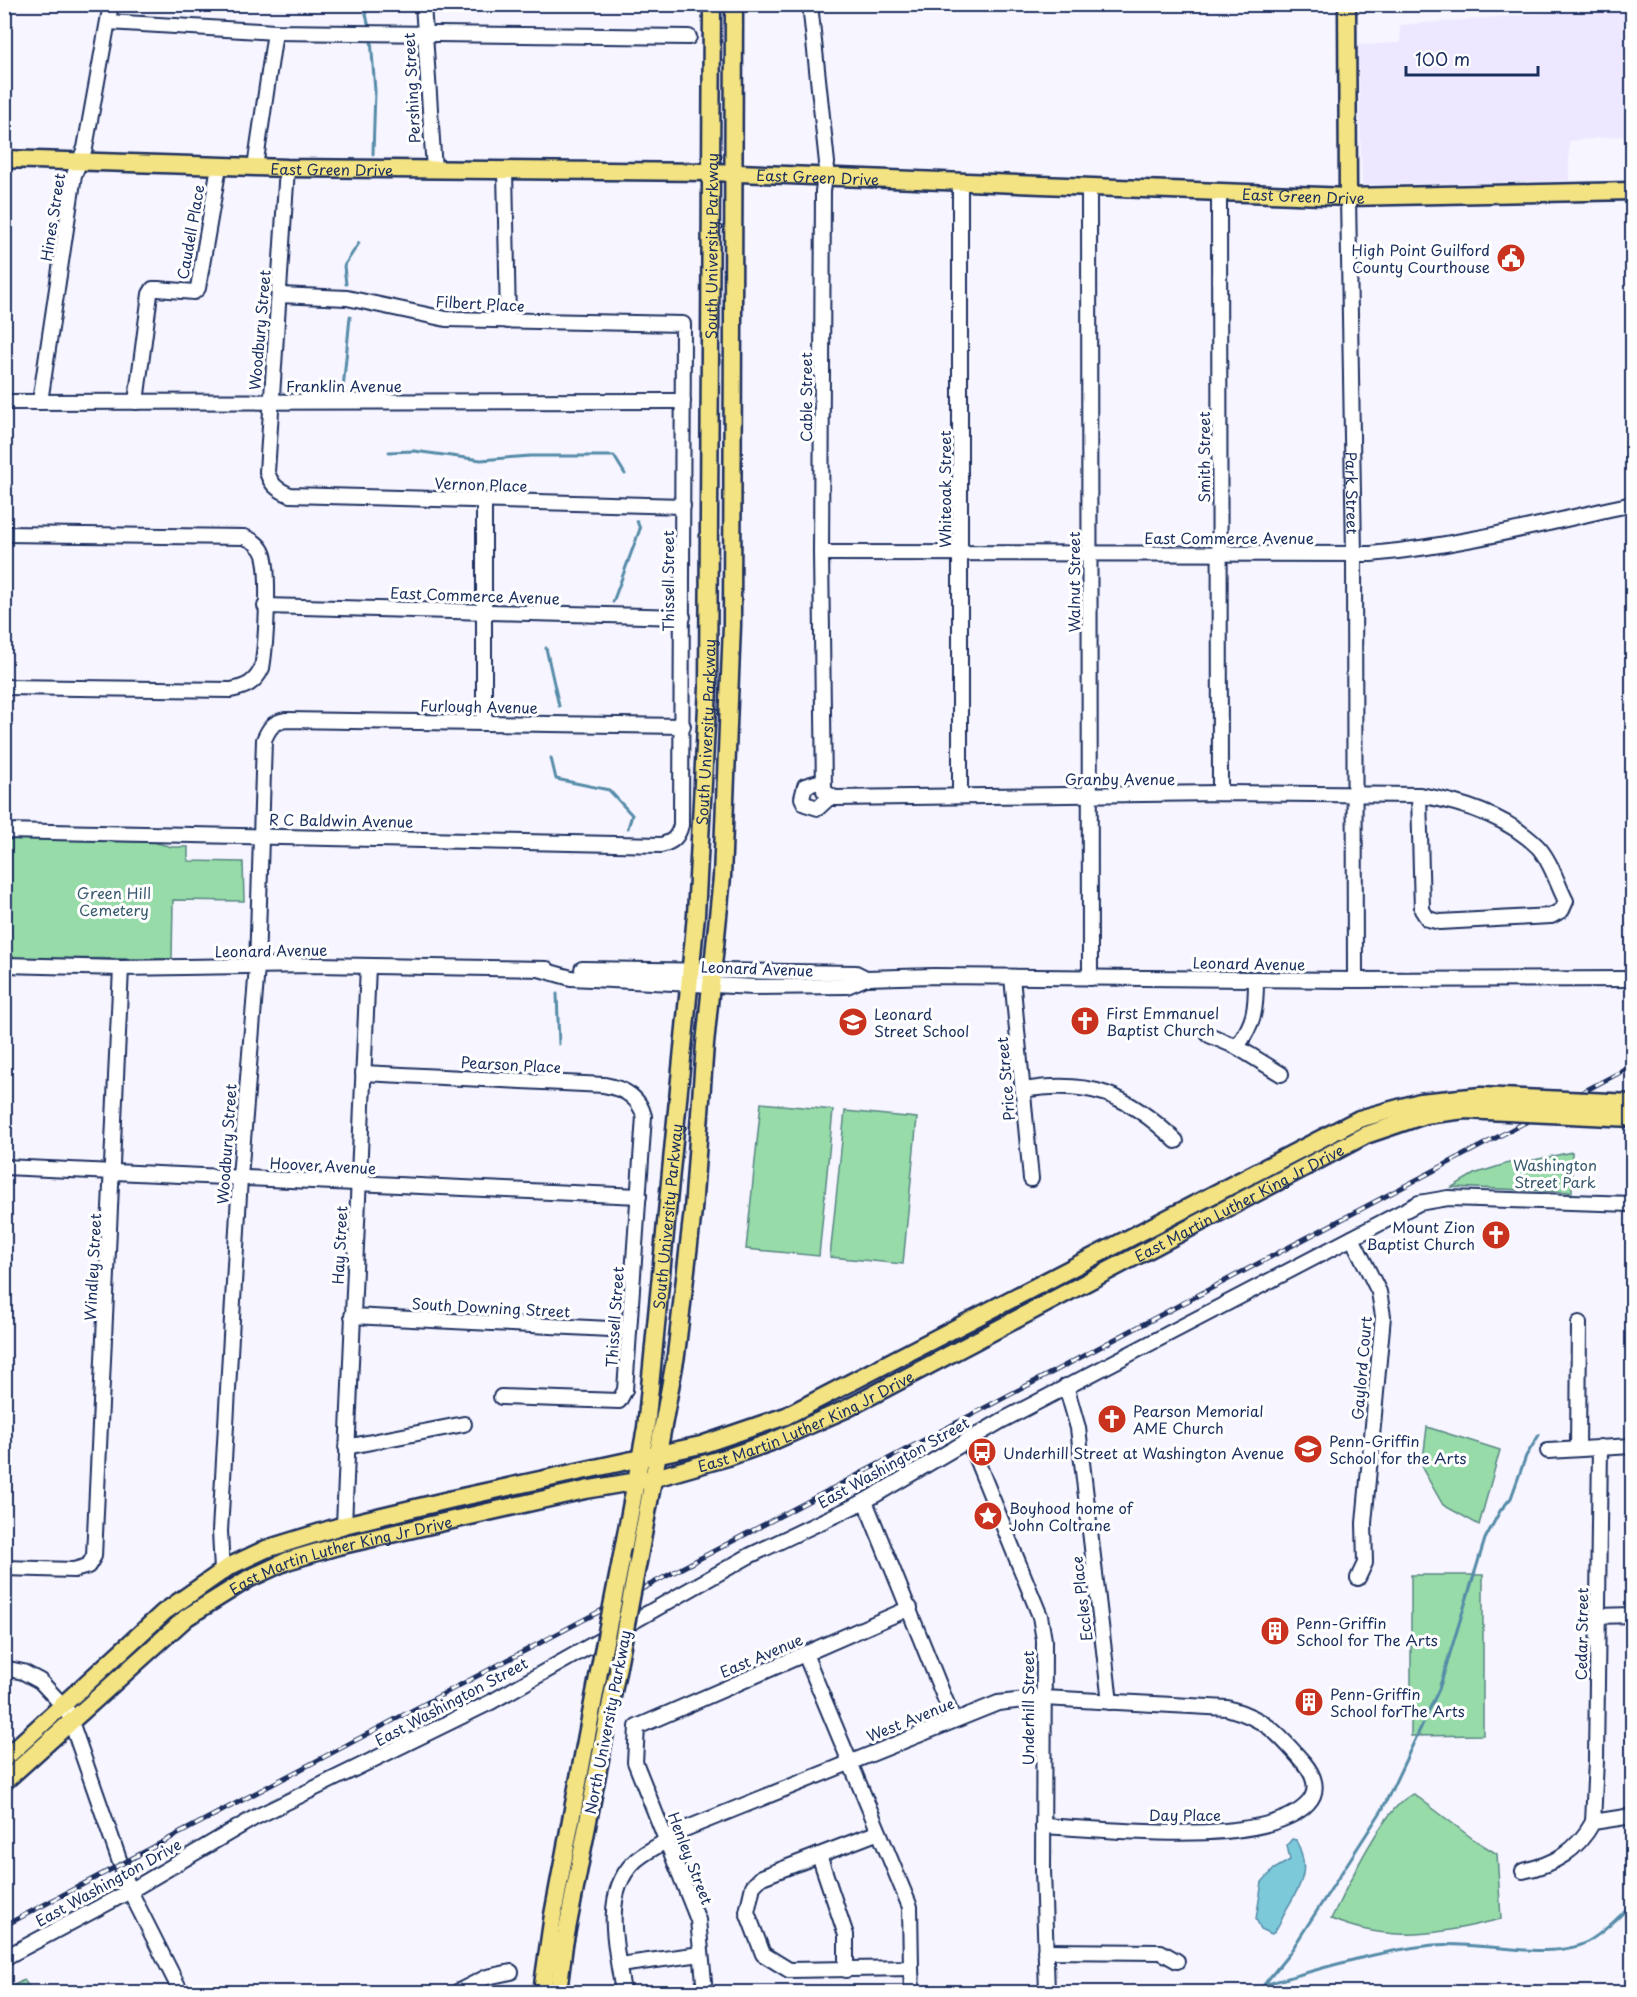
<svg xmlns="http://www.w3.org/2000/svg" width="1637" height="1997" viewBox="0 0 1637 1997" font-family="'Playpen Sans',sans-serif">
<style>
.built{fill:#ede8ff}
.green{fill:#96dba8;stroke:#588583;stroke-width:1.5}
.water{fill:#7bc9d9;stroke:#558ba8;stroke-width:1.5}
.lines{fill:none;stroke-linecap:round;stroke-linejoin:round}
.stream{stroke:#558ba8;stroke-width:3}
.minor-casing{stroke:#1b2f5e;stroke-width:18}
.major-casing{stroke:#1b2f5e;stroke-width:21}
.minor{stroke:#fff;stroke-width:14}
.major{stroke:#f4e382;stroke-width:16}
.rail-casing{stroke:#1b2f5e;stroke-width:5}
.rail{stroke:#fff;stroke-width:3;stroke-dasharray:9;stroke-linecap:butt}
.major-bridge-casing{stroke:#1b2f5e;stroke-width:21;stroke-linecap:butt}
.major-bridge{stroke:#f4e382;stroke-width:16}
.labels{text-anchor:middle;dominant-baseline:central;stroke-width:6;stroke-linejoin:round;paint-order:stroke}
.street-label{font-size:15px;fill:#1b2f5e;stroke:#fff}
.poi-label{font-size:15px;fill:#1b2f5e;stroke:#fff;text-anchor:start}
.park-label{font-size:15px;fill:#3a5a70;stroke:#fff}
</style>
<rect width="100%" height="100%" fill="#f7f5ff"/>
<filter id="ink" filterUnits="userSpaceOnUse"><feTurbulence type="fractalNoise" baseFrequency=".0167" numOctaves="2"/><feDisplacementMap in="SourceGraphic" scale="12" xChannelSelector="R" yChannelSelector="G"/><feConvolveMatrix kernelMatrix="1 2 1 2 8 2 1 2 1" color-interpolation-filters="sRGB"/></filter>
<g filter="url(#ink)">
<!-- built -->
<path class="built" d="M 1585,4 L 1627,5 L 1632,49 L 1632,135 L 1569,141 L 1569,181 L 1362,185 L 1358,45 L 1400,43 L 1400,25 L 1562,12 Z"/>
<!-- green -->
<path class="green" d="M 5,839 L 149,841 L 172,847 L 188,847 L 188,861 L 243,862 L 244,901 L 173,900 L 172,959 L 5,958 Z
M 761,1103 L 833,1110 L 819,1256 L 746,1249 Z
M 845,1111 L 917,1118 L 903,1264 L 830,1257 Z
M 1572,1152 L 1572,1192 L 1452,1187 L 1474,1174 L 1515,1161 L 1520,1163 Z
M 1427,1427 L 1500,1450 L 1479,1525 L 1443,1505 L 1422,1468 Z
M 1411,1575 L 1483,1575 L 1483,1735 L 1411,1736 Z
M 1414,1794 L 1473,1839 L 1497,1854 L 1501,1919 C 1439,1934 1392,1944 1331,1919 C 1345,1891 1385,1803 1414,1794 Z
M 24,1980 L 33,1992 L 5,1992 L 5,1990 Z"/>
<!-- water -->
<path class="water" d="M 1292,1839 L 1296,1840 C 1311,1869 1302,1883 1286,1910 C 1281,1918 1279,1928 1272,1934 L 1261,1929 L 1256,1919 L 1262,1882 L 1274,1869 L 1290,1860 L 1287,1845 Z"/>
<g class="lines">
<!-- stream -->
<path class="stream" d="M 364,4 L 369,28
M 371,39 L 375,91 L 373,154
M 346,284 L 344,266 L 359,243
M 343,389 L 350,317
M 389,452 L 414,451 L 481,460 L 530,456 L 614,456 L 625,474
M 613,602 L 640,529 L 637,521
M 546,648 L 559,706
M 551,758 L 556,779 L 609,790 L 632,815 L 628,828
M 557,994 L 559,1044
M 1264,1985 C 1319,1969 1376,1951 1433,1945 C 1477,1940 1549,1962 1587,1942 C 1603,1933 1619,1917 1632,1904
M 1258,1992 L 1289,1954 L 1382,1810 L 1439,1689 L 1485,1539 L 1500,1511 L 1511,1498 L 1526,1456 L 1539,1435"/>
<!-- minor casing -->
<g class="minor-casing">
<g id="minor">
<path d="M 423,4 L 434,170"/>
<path d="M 810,4 L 827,163 L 823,191 L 821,553 L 824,791 L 834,798 L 1220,793 L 1419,795 L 1422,910 L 1428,919 L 1440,922 L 1551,916 L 1562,910 L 1566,901 C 1557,884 1551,861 1538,847 C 1507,816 1461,802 1419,795"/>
<path d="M 108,22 L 275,32 L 689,37"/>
<path d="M 255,167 L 275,32"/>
<path d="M 287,168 L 267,472 C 271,485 278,490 290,495 L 683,506"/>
<path d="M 505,170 L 508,321"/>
<path d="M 960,182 L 960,795"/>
<path d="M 1089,187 L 1090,978"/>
<path d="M 1219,192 L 1220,793"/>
<path id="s1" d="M 1348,197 L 1354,554 L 1355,980"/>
<path d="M 4,402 L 683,401"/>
<path d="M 40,402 L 74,175 L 85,148 L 111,4"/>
<path d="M 136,402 L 150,294 L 153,289 L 158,289 L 194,292 L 198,288 L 219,166"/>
<path d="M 484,501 L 484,723"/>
<path d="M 4,534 L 244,537 C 253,540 261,546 264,555 C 270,577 266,645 262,668 C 255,683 246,687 231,690 L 4,687"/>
<path d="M 821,553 L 1371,554 C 1459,546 1546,523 1632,504"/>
<path d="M 265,606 L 683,617"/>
<path d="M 822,781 L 805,786 L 802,798 L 805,804 L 818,808 L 831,796"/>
<path d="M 4,831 L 661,845 C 673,842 678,837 681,825 L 683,324 L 446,319 L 347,298 L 279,295"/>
<path d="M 4,965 L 121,968 L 316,965 L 547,969"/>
<path d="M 539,969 L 571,978 L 754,987 L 847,986 L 866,978 L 933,976 L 1355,980 L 1632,979"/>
<path d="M 582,969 L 856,973 L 866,978"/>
<path d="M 1012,977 L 1031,1179"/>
<path d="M 1209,1035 L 1237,1047 L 1281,1074"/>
<path d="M 1237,1047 C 1255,1021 1256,1010 1256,979"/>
<path d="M 363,1073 L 604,1085 C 622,1088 639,1096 644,1116 L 625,1390 L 619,1401 L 501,1397"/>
<path d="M 1023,1090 C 1090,1079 1127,1094 1176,1141"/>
<path d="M 4,1167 L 639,1196"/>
<path d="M 1352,1238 L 1379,1292 L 1383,1316 L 1364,1523 L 1365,1563 L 1358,1578"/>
<path d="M 352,1316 L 629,1330"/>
<path d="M 1066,1386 L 1078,1428 L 1110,1702"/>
<path d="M 968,1439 L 1040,1616 L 1044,1640 L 1043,1870 L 1047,1992"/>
<path d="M 346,1447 L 464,1424"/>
<path d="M 1578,1449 L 1579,1323"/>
<path d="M 1548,1451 L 1632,1446"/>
<path d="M 865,1501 L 953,1719"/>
<path d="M 344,1525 L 368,966"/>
<path d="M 4,1568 L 74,1570 L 88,1566 L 94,1556 L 121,968"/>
<path d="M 222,1571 L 220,1531 L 240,1177 L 257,967 L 264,740 C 269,728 273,722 286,720 L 683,726"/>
<path d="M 1598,1616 L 1632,1615"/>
<path d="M 805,1654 L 879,1832 L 762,1877 L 753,1886 L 747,1912 L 763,1954 L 789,1970 L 911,1968 L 910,1907 L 879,1832"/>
<path d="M 4,1668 L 23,1672 L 40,1681 L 67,1710 L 130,1891 L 181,1992"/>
<path d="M 1593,1822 L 1596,1760 L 1600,1447"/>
<path d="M 819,1855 L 846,1935 L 846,1970"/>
<path d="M 1523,1871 C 1555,1864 1577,1851 1593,1822 L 1632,1816"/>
<path d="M 1045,1951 L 1161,1952 L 1177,1961"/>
<path d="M 4,1958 L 130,1891 L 254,1818 L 491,1702 L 749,1556 L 865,1501 L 1001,1421 L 1419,1203 L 1448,1198 L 1632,1204"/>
<path d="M 619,1965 L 701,1954"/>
<path d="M 911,1968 L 912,1992"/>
<path d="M 457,1992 L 487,1977 L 511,1972"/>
<path d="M 623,1992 C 617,1952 601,1896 633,1863 C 645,1850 663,1846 675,1833 L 998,1703 L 1044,1698 L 1227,1708 C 1266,1719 1278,1733 1304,1763 C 1314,1775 1320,1790 1308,1803 C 1266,1849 1103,1829 1043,1826"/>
<path d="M 705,1992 L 698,1920 L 635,1762 L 637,1727 L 910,1608"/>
</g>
</g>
<!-- major casing -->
<g class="major-casing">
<g id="major">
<path d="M 1347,4 L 1348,197"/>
<path id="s2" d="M 4,159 L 287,168 L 711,172 L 1348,197 L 1632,191"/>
<path d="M 640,1551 L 676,1355 L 693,1210 L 705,1044 L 722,877 L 732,625 L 734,4"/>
<path id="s3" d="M 621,1561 L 646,1428 L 696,915 L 708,688 L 712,4"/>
<path d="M 4,1759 L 164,1612 L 230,1566 L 266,1549 L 344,1525 L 453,1499 L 701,1445 L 786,1416 L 1359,1119 L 1420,1102"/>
<path id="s4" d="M 4,1782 L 187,1617 L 248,1579 L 287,1561 L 338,1546 L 585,1490 L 655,1478 L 728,1457 L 771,1442 L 846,1409 L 1366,1135 L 1425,1115"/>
<path d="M 542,1992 L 553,1915 L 598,1677"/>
<path d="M 558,1992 L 564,1945 L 618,1666"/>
</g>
</g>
<!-- minor -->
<use href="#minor" class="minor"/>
<!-- major -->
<use href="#major" class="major"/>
<!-- rail casing -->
<g class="rail-casing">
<path id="rail" d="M 4,1926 L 1632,1066"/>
</g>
<!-- rail -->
<use href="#rail" class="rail"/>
<!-- major-bridge casing -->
<g class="major-bridge-casing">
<path id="major-bridge" d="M 1420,1102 L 1481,1096 L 1632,1103
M 1425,1115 L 1465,1110 L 1632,1118
M 618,1666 L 640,1551
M 598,1677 L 621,1561"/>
</g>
<!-- major-bridge -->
<use href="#major-bridge" class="major-bridge"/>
</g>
</g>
<!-- icons -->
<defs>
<g id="civic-disc" transform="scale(1.5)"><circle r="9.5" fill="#c8321e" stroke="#fff"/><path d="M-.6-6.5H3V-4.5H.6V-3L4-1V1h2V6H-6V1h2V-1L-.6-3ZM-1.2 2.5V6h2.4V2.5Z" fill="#fff"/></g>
<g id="church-disc" transform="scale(1.5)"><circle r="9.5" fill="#c8321e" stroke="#fff"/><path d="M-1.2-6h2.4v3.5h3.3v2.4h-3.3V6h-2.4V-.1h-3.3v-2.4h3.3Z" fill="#fff"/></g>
<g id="school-disc" transform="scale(1.5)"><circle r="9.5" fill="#c8321e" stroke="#fff"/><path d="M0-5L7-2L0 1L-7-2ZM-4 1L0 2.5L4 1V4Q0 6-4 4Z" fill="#fff"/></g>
<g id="bus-disc" transform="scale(1.5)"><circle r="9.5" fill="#c8321e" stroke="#fff"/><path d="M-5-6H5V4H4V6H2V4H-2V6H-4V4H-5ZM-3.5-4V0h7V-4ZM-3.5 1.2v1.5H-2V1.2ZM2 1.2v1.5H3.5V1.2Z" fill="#fff"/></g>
<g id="sight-disc" transform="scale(1.5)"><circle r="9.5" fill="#c8321e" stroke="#fff"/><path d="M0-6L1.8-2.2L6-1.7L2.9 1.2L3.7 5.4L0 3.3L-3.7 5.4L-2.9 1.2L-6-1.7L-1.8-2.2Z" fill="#fff"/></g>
<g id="building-disc" transform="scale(1.5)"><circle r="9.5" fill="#c8321e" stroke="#fff"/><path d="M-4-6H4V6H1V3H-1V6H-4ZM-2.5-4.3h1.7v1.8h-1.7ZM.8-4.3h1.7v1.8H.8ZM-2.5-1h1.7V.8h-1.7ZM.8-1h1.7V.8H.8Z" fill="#fff"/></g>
</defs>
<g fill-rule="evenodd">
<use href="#civic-disc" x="1511" y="258"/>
<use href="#church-disc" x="1085" y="1021"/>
<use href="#school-disc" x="853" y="1022"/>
<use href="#church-disc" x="1496" y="1235"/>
<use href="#church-disc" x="1112" y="1419"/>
<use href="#school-disc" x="1308" y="1449"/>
<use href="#bus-disc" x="982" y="1452"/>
<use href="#sight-disc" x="988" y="1516"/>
<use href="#building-disc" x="1275" y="1631"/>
<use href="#building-disc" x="1309" y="1702"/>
</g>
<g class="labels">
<!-- street labels -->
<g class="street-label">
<text transform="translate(411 88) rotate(-93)">Pershing Street</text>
<text stroke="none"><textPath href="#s2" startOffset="328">East Green Drive</textPath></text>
<text stroke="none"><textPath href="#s2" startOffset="814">East Green Drive</textPath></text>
<text stroke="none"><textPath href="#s2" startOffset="1300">East Green Drive</textPath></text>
<text transform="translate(52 217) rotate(-81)">Hines Street</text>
<text transform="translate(190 232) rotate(-80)">Caudell Place</text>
<text stroke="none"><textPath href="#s3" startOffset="1320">South University Parkway</textPath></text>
<text transform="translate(480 303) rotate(3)">Filbert Place</text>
<text transform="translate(259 330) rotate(-85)">Woodbury Street</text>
<text x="344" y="385">Franklin Avenue</text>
<text transform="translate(805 397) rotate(-90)">Cable Street</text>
<text transform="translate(1203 457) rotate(-90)">Smith Street</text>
<text transform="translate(481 484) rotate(2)">Vernon Place</text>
<text transform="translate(944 489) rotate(-90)">Whiteoak Street</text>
<text stroke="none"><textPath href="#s1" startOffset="296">Park Street</textPath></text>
<text x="1229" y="537">East Commerce Avenue</text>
<text transform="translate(667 581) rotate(-90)">Thissell Street</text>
<text transform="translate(1073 582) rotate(-90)">Walnut Street</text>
<text transform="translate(475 595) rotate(2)">East Commerce Avenue</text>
<text transform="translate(479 706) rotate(1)">Furlough Avenue</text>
<text stroke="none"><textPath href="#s3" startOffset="834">South University Parkway</textPath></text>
<text x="1120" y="778">Granby Avenue</text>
<text transform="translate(341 820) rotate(1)">R C Baldwin Avenue</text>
<text transform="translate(271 950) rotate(-1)">Leonard Avenue</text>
<text transform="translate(1249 963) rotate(1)">Leonard Avenue</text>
<text transform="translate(757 968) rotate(2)">Leonard Avenue</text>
<text transform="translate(511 1064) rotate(3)">Pearson Place</text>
<text transform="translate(1005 1079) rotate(-95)">Price Street</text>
<text transform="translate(226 1144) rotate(-86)">Woodbury Street</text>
<text transform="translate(323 1165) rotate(3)">Hoover Avenue</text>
<text stroke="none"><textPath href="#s4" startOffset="1386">East Martin Luther King Jr Drive</textPath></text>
<text stroke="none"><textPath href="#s3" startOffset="348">South University Parkway</textPath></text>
<text transform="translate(339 1245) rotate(-87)">Hay Street</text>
<text transform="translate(92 1267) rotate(-87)">Windley Street</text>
<text transform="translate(491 1307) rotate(3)">South Downing Street</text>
<text transform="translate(614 1317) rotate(-86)">Thissell Street</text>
<text transform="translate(1361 1368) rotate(-85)">Gaylord Court</text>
<text stroke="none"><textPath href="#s4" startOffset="900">East Martin Luther King Jr Drive</textPath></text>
<text transform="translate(893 1462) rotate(-29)">East Washington Street</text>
<text stroke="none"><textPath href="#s4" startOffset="414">East Martin Luther King Jr Drive</textPath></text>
<text transform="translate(1081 1599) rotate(-97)">Eccles Place</text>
<text transform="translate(1581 1634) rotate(-89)">Cedar Street</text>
<text transform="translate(761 1655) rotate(-23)">East Avenue</text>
<text transform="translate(451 1701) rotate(-28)">East Washington Street</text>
<text transform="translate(1027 1708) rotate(-90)">Underhill Street</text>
<text transform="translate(910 1719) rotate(-22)">West Avenue</text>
<text transform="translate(607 1722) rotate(-79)">North University Parkway</text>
<text x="1185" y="1814">Day Place</text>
<text transform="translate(691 1858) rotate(69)">Henley Street</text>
<text transform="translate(108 1882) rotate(-29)">East Washington Drive</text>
</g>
<!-- poi labels -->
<g class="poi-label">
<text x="1490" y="249" text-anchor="end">High Point Guilford<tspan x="1490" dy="17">County Courthouse</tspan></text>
<text x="1106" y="1012">First Emmanuel<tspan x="1106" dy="17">Baptist Church</tspan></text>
<text x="874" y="1013">Leonard<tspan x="874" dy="17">Street School</tspan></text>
<text x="1475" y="1226" text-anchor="end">Mount Zion<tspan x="1475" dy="17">Baptist Church</tspan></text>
<text x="1133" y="1410">Pearson Memorial<tspan x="1133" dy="17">AME Church</tspan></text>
<text x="1329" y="1440">Penn-Griffin<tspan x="1329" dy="17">School for the Arts</tspan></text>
<text x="1003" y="1452">Underhill Street at Washington Avenue</text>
<text x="1009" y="1507">Boyhood home of<tspan x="1009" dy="17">John Coltrane</tspan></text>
<text x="1296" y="1622">Penn-Griffin<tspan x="1296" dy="17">School for The Arts</tspan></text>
<text x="1330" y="1693">Penn-Griffin<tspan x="1330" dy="17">School forThe Arts</tspan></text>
</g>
<!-- park labels -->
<g class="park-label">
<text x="114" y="892">Green Hill<tspan x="114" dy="17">Cemetery</tspan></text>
<text x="1555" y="1164">Washington<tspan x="1555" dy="17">Street Park</tspan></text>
</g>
</g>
<!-- margin -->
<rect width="1637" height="1997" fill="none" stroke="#fff" stroke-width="24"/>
<rect x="12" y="12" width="1613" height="1973" fill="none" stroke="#1b2f5e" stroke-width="2" filter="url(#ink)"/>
<!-- scale -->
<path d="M1406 66v9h132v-9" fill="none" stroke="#1b2f5e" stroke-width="3"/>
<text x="1415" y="66" font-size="18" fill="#1b2f5e" stroke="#ffffff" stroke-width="4.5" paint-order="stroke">100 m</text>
</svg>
